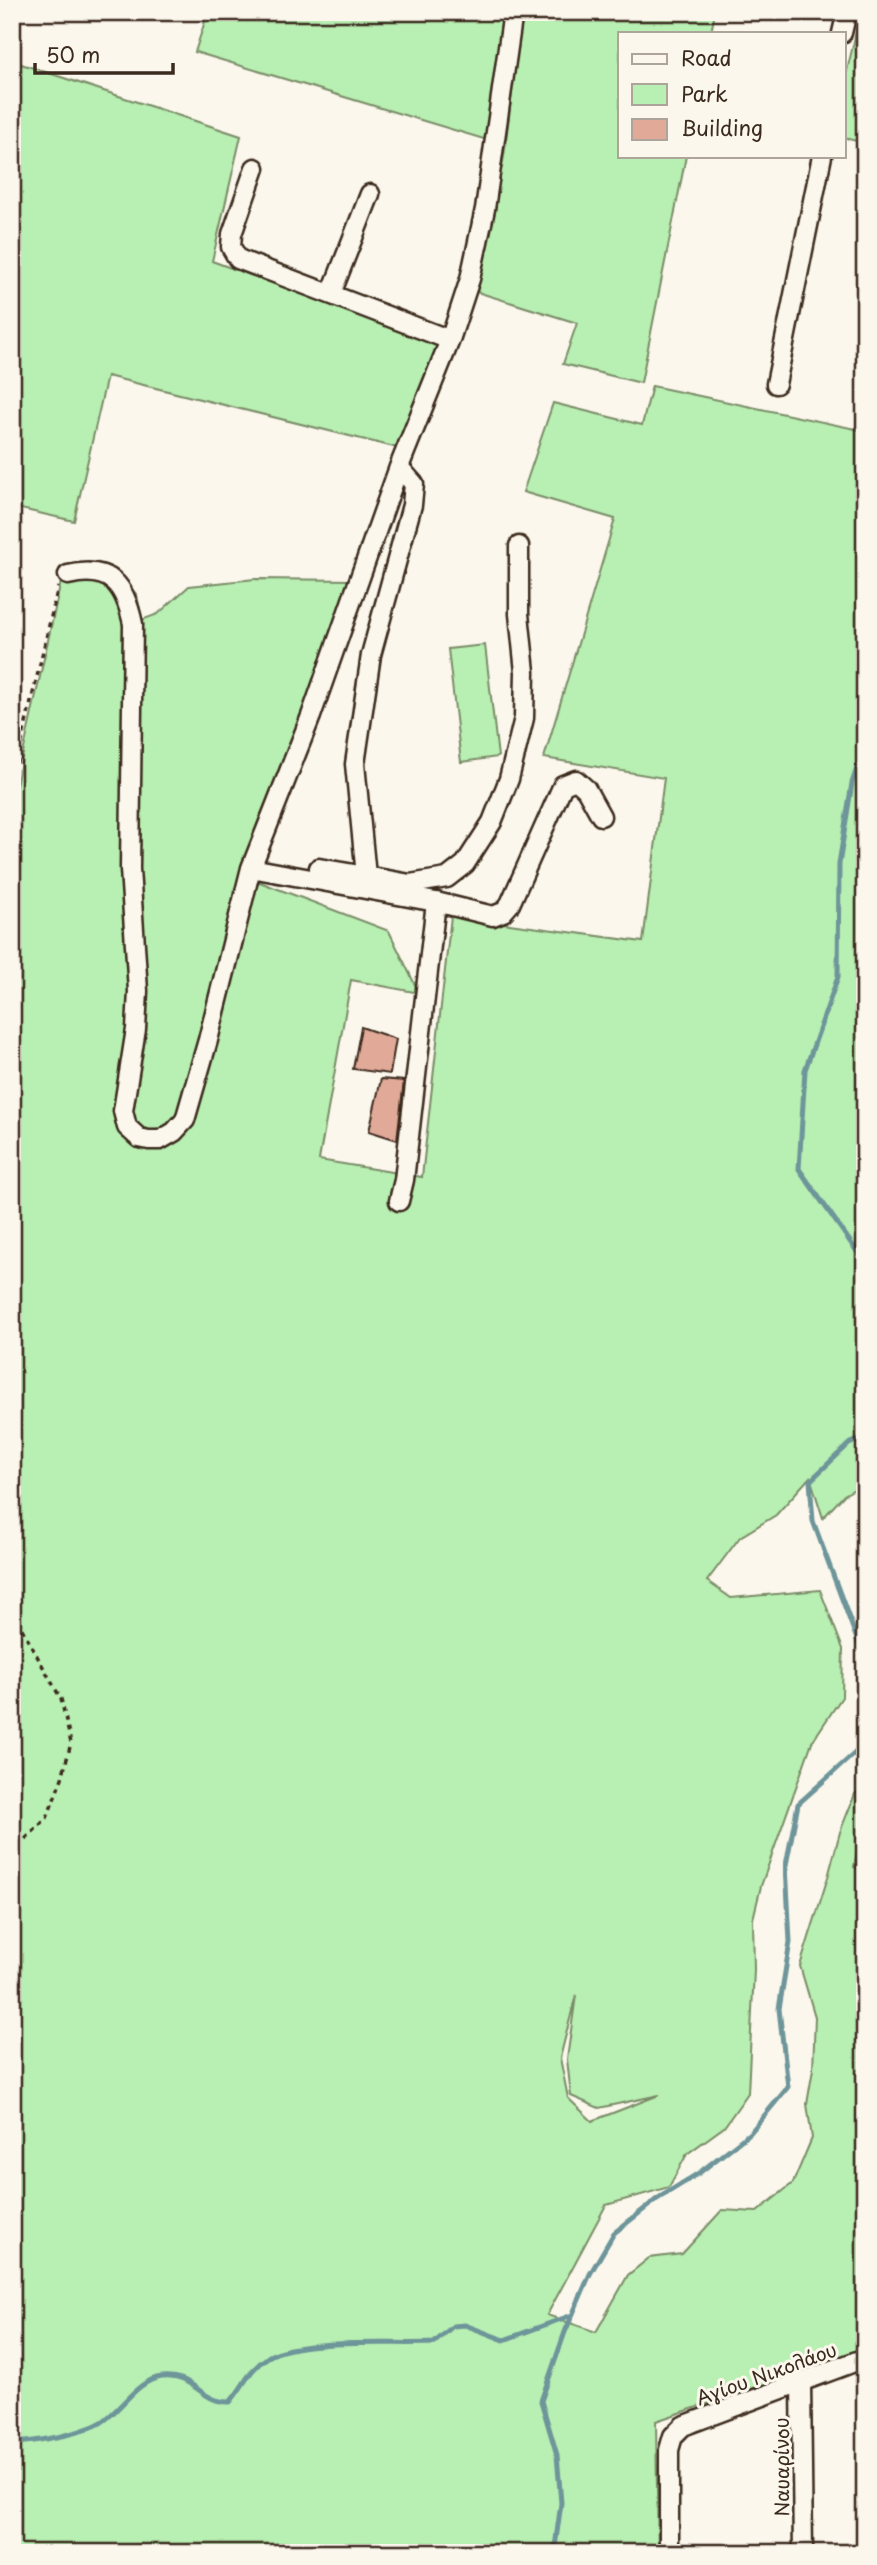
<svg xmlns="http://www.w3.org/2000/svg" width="877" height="2565" viewBox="0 0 877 2565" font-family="'Playpen Sans',sans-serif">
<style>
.green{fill:#b8efb2;stroke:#7a8c68;stroke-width:2;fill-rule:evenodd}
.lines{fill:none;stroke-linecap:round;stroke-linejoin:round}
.stream{stroke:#6d959a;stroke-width:5}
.building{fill:#e0a998;stroke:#3b2a1e;stroke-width:2}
.street-casing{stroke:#3b2a1e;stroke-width:23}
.path{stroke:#3b2a1e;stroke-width:3.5;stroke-dasharray:5 5;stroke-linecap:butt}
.street{stroke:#fbf7ec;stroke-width:18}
.labels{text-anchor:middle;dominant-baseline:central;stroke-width:6;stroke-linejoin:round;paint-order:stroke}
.street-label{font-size:19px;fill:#3b2a1e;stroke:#fbf7ec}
</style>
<rect width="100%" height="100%" fill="#fbf7ec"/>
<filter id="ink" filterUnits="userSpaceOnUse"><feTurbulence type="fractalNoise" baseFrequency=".0143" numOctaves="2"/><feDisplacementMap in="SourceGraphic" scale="14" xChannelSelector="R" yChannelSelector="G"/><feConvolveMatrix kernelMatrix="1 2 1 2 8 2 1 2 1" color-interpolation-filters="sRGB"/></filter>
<g filter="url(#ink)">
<!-- green -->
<path class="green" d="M 208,12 L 506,12 L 487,140 L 195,52 Z
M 522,12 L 715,12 L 711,33 L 620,33 L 620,156 L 686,156 L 641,383 L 563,364 L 577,323 L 477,292 L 504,156 Z
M 861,12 L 865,12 L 865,143 L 844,138 L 844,83 Z
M 12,61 L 241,136 L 212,261 L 446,347 L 406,450 L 107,376 L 74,521 L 12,507 Z
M 652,386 L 865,431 L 865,1483 L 844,1495 L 823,1518 L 810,1477 L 776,1515 L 740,1537 L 707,1581 L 731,1598 L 820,1590 L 843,1649 L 842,1697 L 812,1742 L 761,1886 L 753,1919 L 754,1970 L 748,2093 L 724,2127 L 687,2154 L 669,2187 L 606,2205 L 547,2315 L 596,2332 L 628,2275 L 649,2258 L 682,2254 L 722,2210 L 757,2212 L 793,2183 L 812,2138 L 807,2104 L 813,2069 L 815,2017 L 800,1966 L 828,1877 L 840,1832 L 855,1794 L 865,1787 L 865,1816 L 854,1867 L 865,1870 L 865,2284 L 862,2285 L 857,2353 L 656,2421 L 658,2553 L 12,2553 L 12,803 L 64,568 L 120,576 L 137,595 L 142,620 L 158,614 L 189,586 L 255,579 L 355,580 L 241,875 L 389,931 L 419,993 L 351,980 L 319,1160 L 422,1177 L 451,916 L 643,942 L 664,778 L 544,758 L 615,519 L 523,492 L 553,403 L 642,425 ZM 576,1995 L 567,2059 L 571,2096 L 599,2108 L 659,2095 L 592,2121 L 568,2098 L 560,2058 Z
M 485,645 L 498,757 L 461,762 L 448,649 Z"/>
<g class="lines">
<!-- stream -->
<path class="stream" d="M 865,744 L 852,783 L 839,864 L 838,977 L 805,1070 L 799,1169 L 865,1263
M 865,1437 L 849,1444 L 810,1481 L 813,1521 L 865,1661
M 12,2443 C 36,2442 82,2434 102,2422 C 122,2409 137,2380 162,2377 C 194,2373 200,2403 230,2402 C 245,2385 248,2370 268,2357 C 299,2338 394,2345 434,2343 L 453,2326 L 465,2325 L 504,2340 L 572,2315
M 558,2553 L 555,2547 L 561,2503 L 557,2455 L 541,2401 L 565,2332 L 590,2274 L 614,2233 L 657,2199 L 699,2173 L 750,2133 L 788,2087 L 779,2009 L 790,1942 L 786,1865 L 798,1804 L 856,1752 L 865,1739"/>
</g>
<!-- building -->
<path class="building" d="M 361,1027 L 396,1039 L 390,1074 L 353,1069 Z
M 381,1079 L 404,1081 L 397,1140 L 369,1131 Z"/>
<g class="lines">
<!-- street casing -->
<g class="street-casing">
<path id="street" d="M 842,33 L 847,12
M 255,168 L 232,234 L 231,247 L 238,259 L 450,340
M 331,294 L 370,194
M 776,384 L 822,156
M 399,467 L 414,484 L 412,505 L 371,655 L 355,764 L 366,876 L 410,884 L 447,878 L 465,864 L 492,822 L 509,779 L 524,718 L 525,672 L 519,614 L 519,546
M 68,575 C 112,565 125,586 133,624 L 130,869 L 138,991 L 136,1029 L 123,1111 L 127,1127 L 139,1138 L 149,1140 L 160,1140 L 174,1132 L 185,1120 L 208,1040 L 251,868 L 311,716 L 399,467 L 450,340 L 470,279 L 485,209 L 513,12
M 251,868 L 436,902 L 493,916 L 503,912 L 510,904 L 563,785 L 576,780 L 586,789 L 601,816
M 319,868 L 366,876
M 399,1201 L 404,1180 L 436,902
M 801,2381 L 803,2553
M 669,2553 L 669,2450 L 673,2436 L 683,2426 L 865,2358"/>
</g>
<!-- path -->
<path class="path" d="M 12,783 L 58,587
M 12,1611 L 61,1699 L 71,1743 L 62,1778 L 47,1818 L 12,1852"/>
<!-- street -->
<use href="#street" class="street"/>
</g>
</g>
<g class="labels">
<!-- street labels -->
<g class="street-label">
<text transform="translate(766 2373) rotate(-20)">Αγίου Νικολάου</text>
<text transform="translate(781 2467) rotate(-90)">Ναυαρίνου</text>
</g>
</g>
<!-- margin -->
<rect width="877" height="2565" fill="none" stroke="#fbf7ec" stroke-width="42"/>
<rect x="21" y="21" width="835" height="2523" fill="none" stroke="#3b2a1e" stroke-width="2.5" filter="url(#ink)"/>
<!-- legend -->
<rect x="618" y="32" width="228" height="126" fill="#fbf7ec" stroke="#aea59a" stroke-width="2"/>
<rect x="632" y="54" width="35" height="10" fill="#fbf7ec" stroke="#aea59a" stroke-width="2"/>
<text x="681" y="66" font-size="21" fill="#3b2a1e">Road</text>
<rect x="632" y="84" width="35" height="21" fill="#b8efb2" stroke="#aea59a" stroke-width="2"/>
<text x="681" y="102" font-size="21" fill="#3b2a1e">Park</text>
<rect x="632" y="119" width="35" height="21" fill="#e0a998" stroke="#aea59a" stroke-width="2"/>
<text x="681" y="136" font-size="21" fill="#3b2a1e">Building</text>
<!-- scale -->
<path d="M35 63v10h138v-10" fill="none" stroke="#3b2a1e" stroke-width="3.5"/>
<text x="46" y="63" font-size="21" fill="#3b2a1e" stroke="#fbf7ec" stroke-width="5" paint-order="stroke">50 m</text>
</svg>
